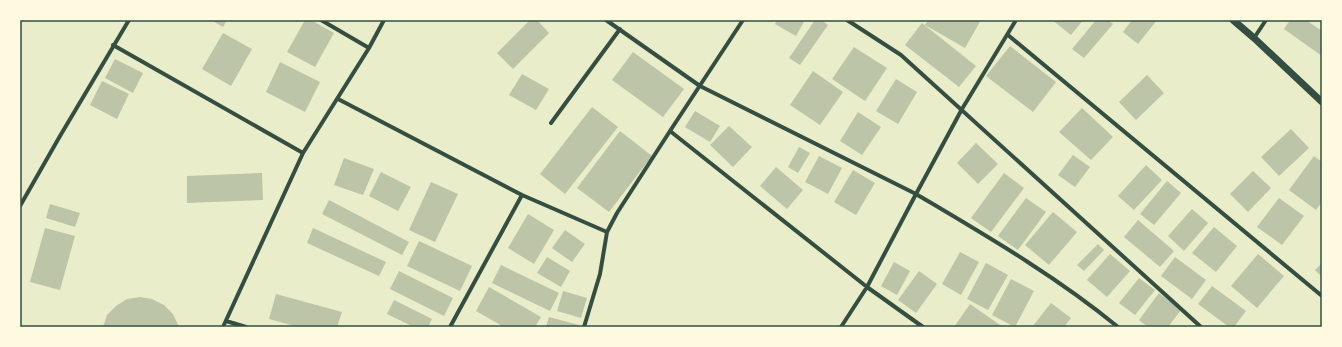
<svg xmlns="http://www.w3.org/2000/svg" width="1342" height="347" viewBox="0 0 1342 347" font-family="Ubuntu,sans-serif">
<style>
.building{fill:#bcc5a7}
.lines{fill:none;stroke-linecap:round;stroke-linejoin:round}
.minor{stroke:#344e41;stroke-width:4}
.tertiary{stroke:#344e41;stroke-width:7}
.neatline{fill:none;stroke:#344e41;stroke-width:1.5}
</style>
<rect width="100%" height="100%" fill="#e9edc9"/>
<!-- building -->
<path class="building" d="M 211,20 L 227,20 L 223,27 Z
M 305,20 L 311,20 L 334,33 L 315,67 L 287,52 Z
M 530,20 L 537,20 L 549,33 L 513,69 L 497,53 Z
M 777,20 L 805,20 L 796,36 L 775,24 Z
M 815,20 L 821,20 L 828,25 L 800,65 L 789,58 Z
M 928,20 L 981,20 L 965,48 L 925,25 Z
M 1052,20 L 1083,20 L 1071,35 Z
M 1096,20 L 1108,20 L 1113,24 L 1084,58 L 1072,49 Z
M 1132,20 L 1157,20 L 1138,44 L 1123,32 Z
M 1290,20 L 1306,20 L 1322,31 L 1322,56 L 1284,29 Z
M 922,23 L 976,66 L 959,87 L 905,45 Z
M 223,33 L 252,49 L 231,86 L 202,69 Z
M 1010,46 L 1056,82 L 1033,112 L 986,76 Z
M 854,47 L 887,68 L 865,101 L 832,79 Z
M 633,52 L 684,89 L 663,117 L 612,80 Z
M 115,59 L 143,73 L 133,93 L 105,78 Z
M 280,62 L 320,82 L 305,112 L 266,92 Z
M 813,71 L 843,92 L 820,125 L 790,105 Z
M 522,74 L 549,89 L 536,110 L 509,95 Z
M 1147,75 L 1164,93 L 1136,120 L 1119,102 Z
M 896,79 L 917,92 L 898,124 L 876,111 Z
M 102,81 L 129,94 L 117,119 L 90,105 Z
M 592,107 L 618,127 L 565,194 L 540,174 Z
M 1082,108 L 1113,137 L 1091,160 L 1059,132 Z
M 695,111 L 720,126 L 710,142 L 685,127 Z
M 858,112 L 881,127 L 862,155 L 840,141 Z
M 729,126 L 752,147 L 733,167 L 710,145 Z
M 1291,129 L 1309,148 L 1279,176 L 1261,157 Z
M 620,131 L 652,156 L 609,212 L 577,188 Z
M 976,143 L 998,164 L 978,184 L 957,163 Z
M 799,147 L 810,153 L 798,173 L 788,167 Z
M 1073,155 L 1090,167 L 1075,187 L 1058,175 Z
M 819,156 L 842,168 L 828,194 L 805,182 Z
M 1314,156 L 1322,162 L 1322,202 L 1316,210 L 1289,190 Z
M 344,158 L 374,169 L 363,195 L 334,185 Z
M 1146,165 L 1162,180 L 1134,210 L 1118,196 Z
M 776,167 L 803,190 L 787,209 L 760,186 Z
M 853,170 L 875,183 L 856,215 L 834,202 Z
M 1253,171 L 1271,188 L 1248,212 L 1230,194 Z
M 381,172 L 411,187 L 398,211 L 369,196 Z
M 262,173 L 263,200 L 187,203 L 187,176 Z
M 1004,173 L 1024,188 L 991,232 L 971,218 Z
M 1167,181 L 1181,193 L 1154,225 L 1140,214 Z
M 431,182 L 458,194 L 435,242 L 409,230 Z
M 1026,198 L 1046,212 L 1018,250 L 998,236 Z
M 1279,198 L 1304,216 L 1282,245 L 1257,227 Z
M 329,200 L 409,242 L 402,255 L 322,214 Z
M 50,204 L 80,213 L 75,227 L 46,218 Z
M 1192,209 L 1208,223 L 1184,251 L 1168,236 Z
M 1053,212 L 1077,232 L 1049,265 L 1025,245 Z
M 528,214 L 554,230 L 534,264 L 508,248 Z
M 1138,220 L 1174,251 L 1160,267 L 1124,237 Z
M 1214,227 L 1237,246 L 1216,272 L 1192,253 Z
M 45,228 L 75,236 L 60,290 L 30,282 Z
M 313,228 L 386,262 L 379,276 L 307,243 Z
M 565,230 L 585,244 L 572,262 L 552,248 Z
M 419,241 L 472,266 L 460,291 L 407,266 Z
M 1098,244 L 1104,250 L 1084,271 L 1077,265 Z
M 960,252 L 979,262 L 961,295 L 942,284 Z
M 1110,254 L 1130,271 L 1107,297 L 1087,280 Z
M 1258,254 L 1284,276 L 1257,308 L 1231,286 Z
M 547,257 L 570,271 L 561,287 L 537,273 Z
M 1175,257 L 1206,280 L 1192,299 L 1161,276 Z
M 894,262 L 910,271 L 897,295 L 881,286 Z
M 986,263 L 1008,275 L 988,310 L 967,299 Z
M 1322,263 L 1322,277 L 1315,270 Z
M 501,265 L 559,293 L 550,311 L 492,283 Z
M 399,271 L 453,298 L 444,316 L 390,289 Z
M 919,271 L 937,284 L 916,313 L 898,300 Z
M 1139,278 L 1155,290 L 1135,315 L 1119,303 Z
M 1011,279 L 1034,291 L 1015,327 L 992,315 Z
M 1212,286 L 1246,311 L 1234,327 L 1229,327 L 1198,304 Z
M 489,287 L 541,317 L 535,327 L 504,327 L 476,311 Z
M 563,291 L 587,298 L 581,318 L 557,311 Z
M 1159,293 L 1181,310 L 1168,327 L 1148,327 L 1139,320 Z
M 276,294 L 342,312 L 337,327 L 298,327 L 269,319 Z
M 140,297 L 152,299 L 164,305 L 173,314 L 179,327 L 103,327 L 107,315 L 116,306 L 127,299 Z
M 394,300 L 432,319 L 428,327 L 414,327 L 387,314 Z
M 1051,303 L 1071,318 L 1064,327 L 1032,327 Z
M 970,304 L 1003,327 L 954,327 Z
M 549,317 L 579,325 L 578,327 L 546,327 Z"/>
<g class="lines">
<!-- minor -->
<path class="minor" d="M 321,20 L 369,48
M 606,20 L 700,86 L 916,194 L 962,109 L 1016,20
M 847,20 L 901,55 L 1201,327
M 1008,35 L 1322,296
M 1254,38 L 1266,20
M 113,45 L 303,153
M 338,99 L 522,195 L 607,232
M 551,123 L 620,29
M 670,131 L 867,287 L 923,327
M 20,206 L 60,136 L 129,20
M 226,321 L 246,327
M 223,327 L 303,153 L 369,48 L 384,20
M 450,327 L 522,195
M 584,327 L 600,274 L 607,232 L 617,213 L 670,131 L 743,20
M 841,327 L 867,287 L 916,194 C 985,235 1056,276 1118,327"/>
<!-- tertiary -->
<path class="tertiary" d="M 1233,20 L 1254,38 L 1322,102"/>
</g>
<!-- border -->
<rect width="1342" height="347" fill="none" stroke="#fefae0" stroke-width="42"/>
<rect x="21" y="21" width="1300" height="305" class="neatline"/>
</svg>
